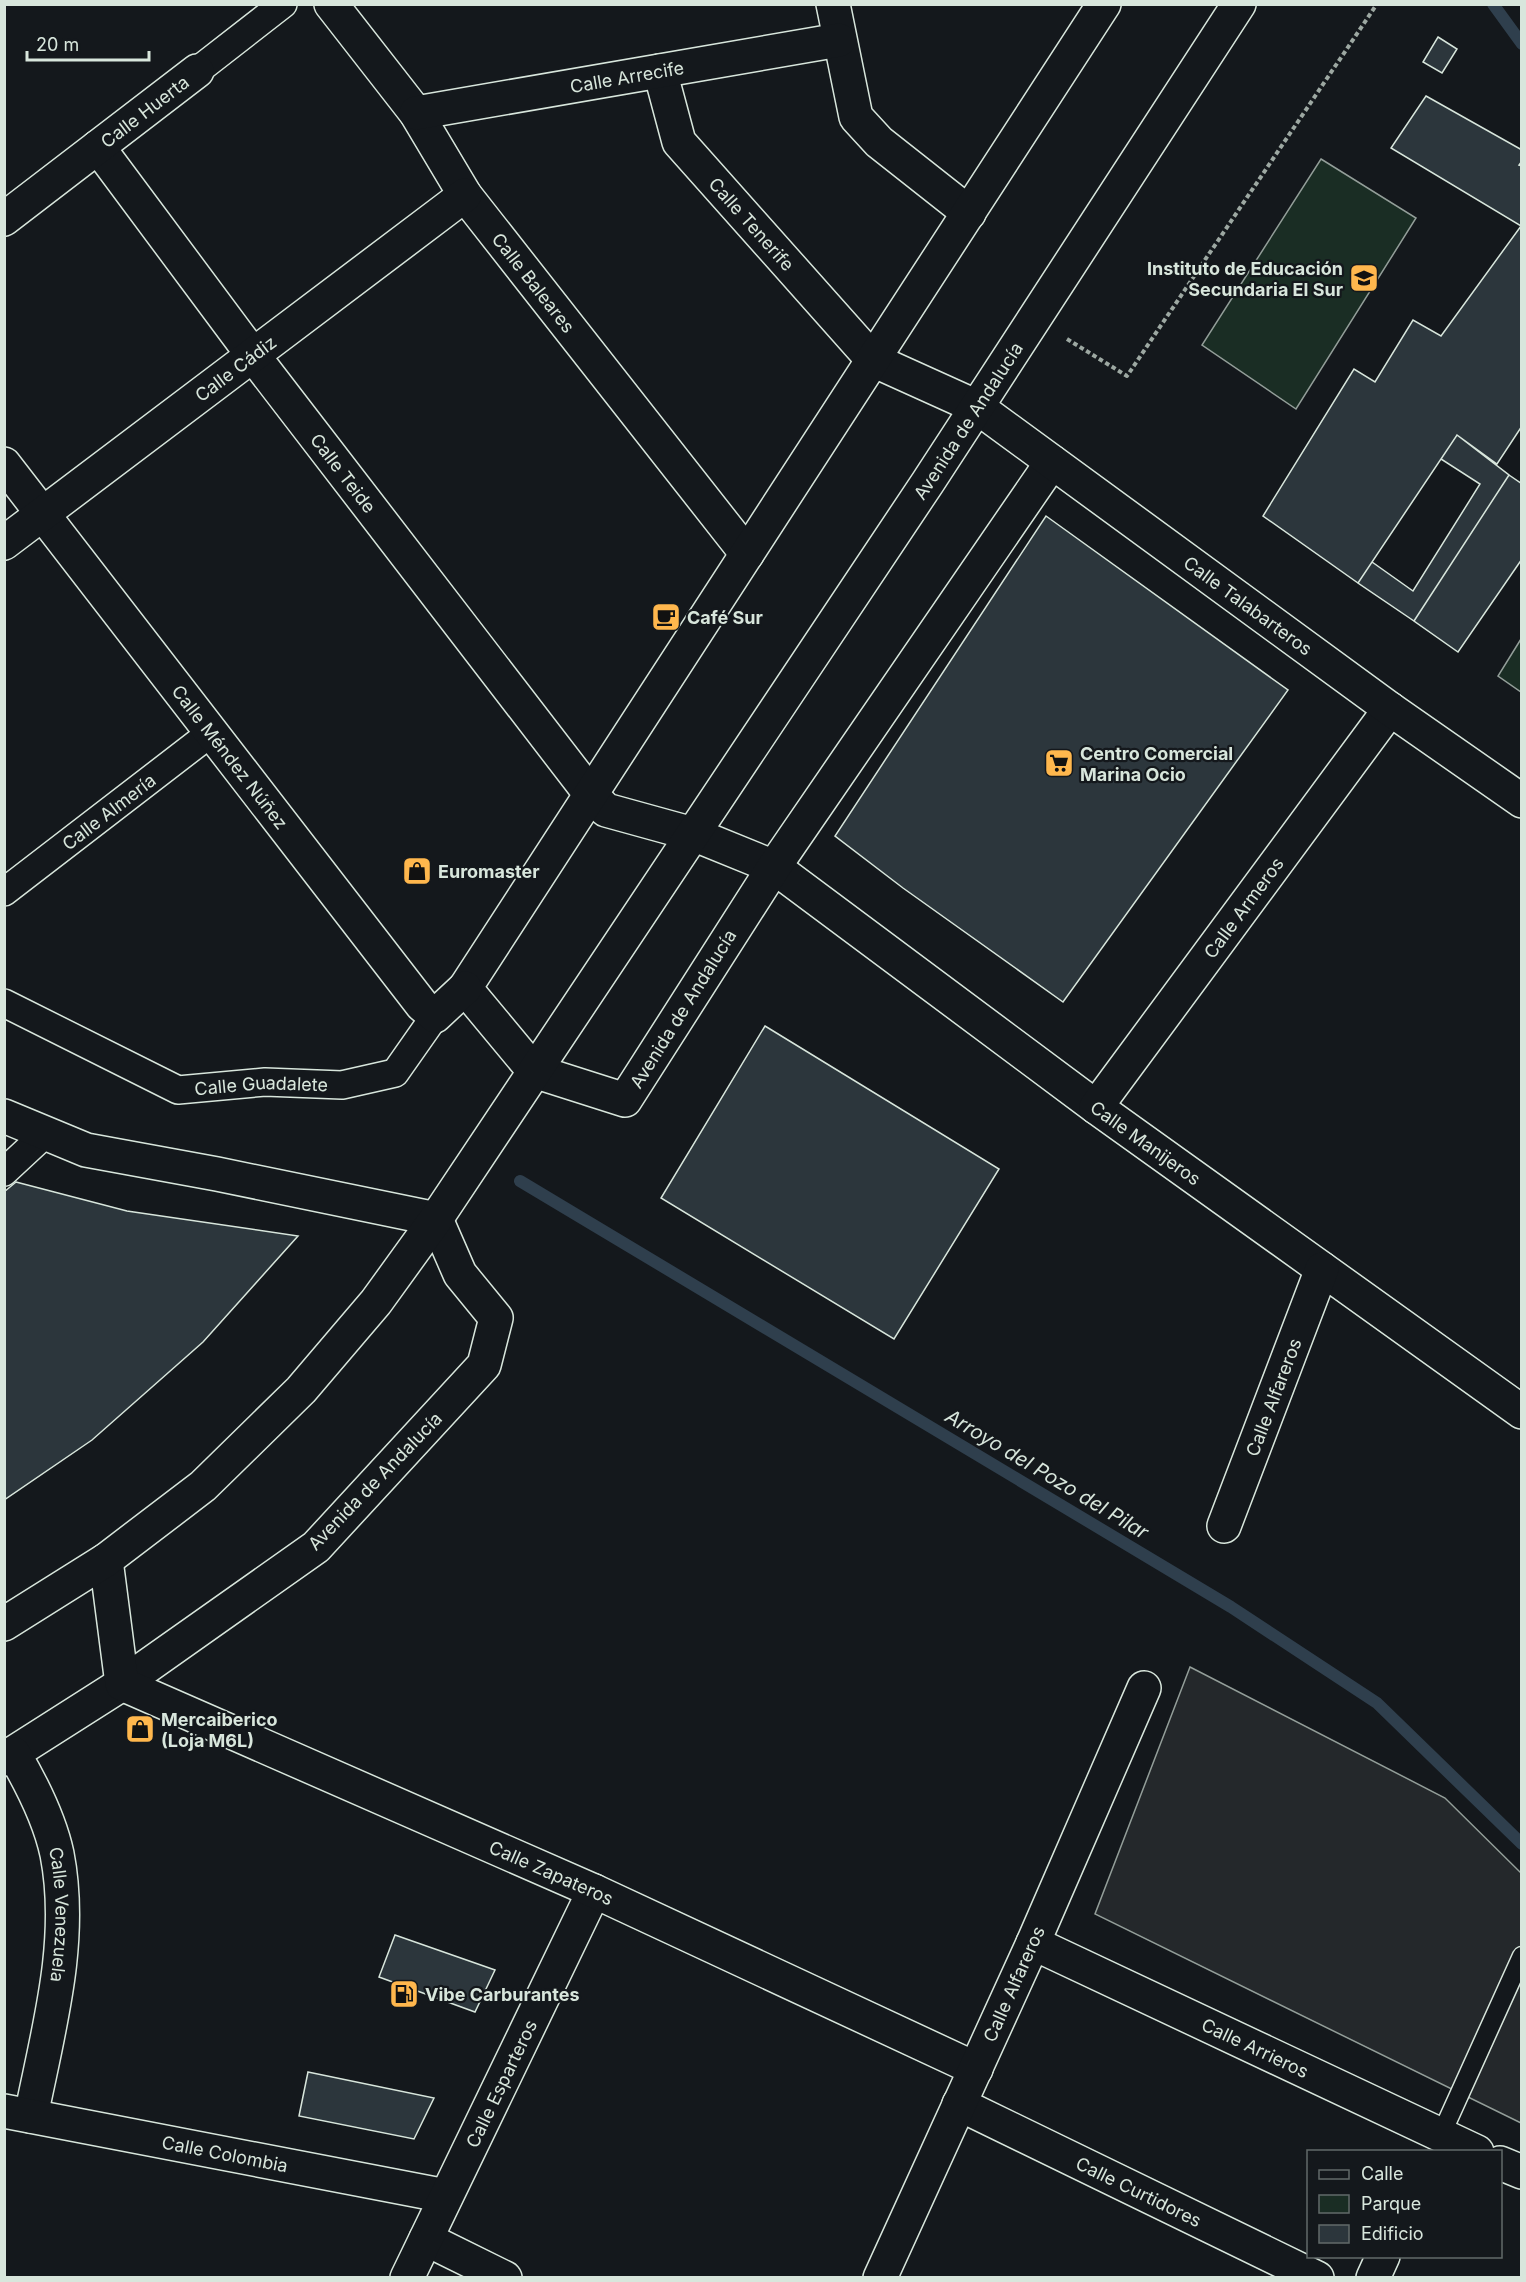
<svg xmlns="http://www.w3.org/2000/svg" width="1526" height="2282" viewBox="0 0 1526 2282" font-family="Inter,sans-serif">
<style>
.green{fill:#1a2d24;stroke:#939e99;stroke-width:1.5}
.parking{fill:#24282b;stroke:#939e99;stroke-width:1.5}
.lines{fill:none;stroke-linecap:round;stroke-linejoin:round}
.stream{stroke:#2f3f4d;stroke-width:12}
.building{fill:#2c363c;stroke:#d8e6dc;stroke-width:1.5}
.service-casing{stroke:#d8e6dc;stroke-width:21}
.pedestrian-casing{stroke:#d8e6dc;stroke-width:30}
.minor-casing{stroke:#d8e6dc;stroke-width:36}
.tertiary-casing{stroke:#d8e6dc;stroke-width:36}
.trunk-casing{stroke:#d8e6dc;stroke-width:36}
.path{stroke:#9da8a2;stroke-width:4;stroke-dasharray:4.5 3;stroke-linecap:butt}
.service{stroke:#14181c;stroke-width:18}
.pedestrian{stroke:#14181c;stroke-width:27}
.minor{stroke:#14181c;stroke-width:33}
.tertiary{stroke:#14181c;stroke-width:33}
.trunk{stroke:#14181c;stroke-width:33}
.labels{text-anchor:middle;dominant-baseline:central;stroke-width:4.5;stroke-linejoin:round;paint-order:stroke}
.street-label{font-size:18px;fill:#d8e6dc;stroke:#14181c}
.poi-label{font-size:18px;font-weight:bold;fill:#d8e6dc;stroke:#14181c;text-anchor:start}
.water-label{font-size:20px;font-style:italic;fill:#d8e6dc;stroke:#14181c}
</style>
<rect width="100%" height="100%" fill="#14181c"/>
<!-- green -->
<path class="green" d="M 1321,159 L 1416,218 L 1296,409 L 1202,345 Z
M 1521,639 L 1521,692 L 1498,676 Z"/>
<!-- parking -->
<path class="parking" d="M 1190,1667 L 1445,1798 L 1521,1873 L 1521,2123 L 1095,1914 Z"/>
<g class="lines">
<!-- stream -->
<path class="stream" d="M 1493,4 L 1522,44
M 520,1181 L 1231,1607 L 1377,1703 L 1522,1844"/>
</g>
<!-- building -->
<path class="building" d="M 1438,37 L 1457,49 L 1442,73 L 1423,62 Z
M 1426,96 L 1522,150 L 1522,161 L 1519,165 L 1522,166 L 1521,226 L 1391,148 Z
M 1521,226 L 1522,426 L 1497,464 L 1457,435 L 1358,583 L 1263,516 L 1354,369 L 1375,382 L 1413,320 L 1441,336 Z
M 1457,435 L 1509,475 L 1414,621 L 1358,583 L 1372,562 L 1413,591 L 1480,484 L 1441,459 Z
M 1509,475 L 1522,484 L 1522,559 L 1458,652 L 1414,621 Z
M 1046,516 L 1288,690 L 1063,1002 L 903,888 L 835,836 Z
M 765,1026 L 999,1169 L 894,1339 L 661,1198 Z
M 16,1182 L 127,1211 L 298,1236 L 203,1342 L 92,1440 L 4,1500 L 4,1192 Z
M 395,1935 L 495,1970 L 475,2012 L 379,1977 Z
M 308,2072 L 434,2098 L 414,2139 L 299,2116 Z"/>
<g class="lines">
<!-- service casing -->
<g class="service-casing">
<path id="service" d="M 1441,2135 L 1522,1956"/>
</g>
<!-- pedestrian casing -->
<g class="pedestrian-casing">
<g id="pedestrian">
<path d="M 197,71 L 283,4"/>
<path id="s1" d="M 4,892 L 212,732"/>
<path id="s2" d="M 4,1003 L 178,1090 L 265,1082 L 342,1085 L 395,1073 L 435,1016"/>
<path d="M 4,1172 L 46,1133"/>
</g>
</g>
<!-- minor casing -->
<g class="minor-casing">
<g id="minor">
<path id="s3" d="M 331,4 L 416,113 L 465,195 L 747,554"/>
<path d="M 833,4 L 856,117 L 879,142 L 969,213"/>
<path id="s4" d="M 660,71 L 679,142 L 873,360 L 977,407"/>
<path id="s5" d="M 416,113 L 839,40"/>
<path id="s6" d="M 98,147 L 252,354 L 592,796 L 606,810 L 693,834 L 774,867 L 1096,1107 L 1522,1412"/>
<path id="s7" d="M 4,219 L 197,71"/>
<path d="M 1052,462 L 774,867 L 625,1100 L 534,1071 L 465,988 L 1104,4"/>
<path id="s8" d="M 4,464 L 422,1005 L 435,1016 L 465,988"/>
<path id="s9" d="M 4,543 L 465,195"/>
<path id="s10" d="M 1096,1107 L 1390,709"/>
<path d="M 4,1116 L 86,1150 L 217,1174 L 436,1219 L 460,1274 L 496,1318 L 484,1365 L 316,1547 L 122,1684 L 4,1759"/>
<path id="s11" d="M 1224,1526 L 1322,1269"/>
<path id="s12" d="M 14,1754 C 31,1783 50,1821 57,1854 C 74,1941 48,2031 31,2116"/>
<path d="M 1033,1943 L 1144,1688"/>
<path id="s13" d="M 959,2104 L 1317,2278"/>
<path id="s14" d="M 4,2111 L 446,2196"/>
<path d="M 426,2239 L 505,2278"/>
<path id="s15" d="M 407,2278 L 594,1891"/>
<path d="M 1373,2278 L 1383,2256"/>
</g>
</g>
<!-- tertiary casing -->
<g class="tertiary-casing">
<g id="tertiary">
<path id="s16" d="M 977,407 L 1390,709 L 1522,801"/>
<path id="s17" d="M 106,1560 L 122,1684 L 594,1891 L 976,2069"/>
<path d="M 1500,2163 L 1522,2172"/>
<path id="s18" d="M 880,2278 L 1033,1943 L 1477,2152"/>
</g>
</g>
<!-- trunk casing -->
<g class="trunk-casing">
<g id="trunk">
<path id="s19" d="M 4,1624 L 106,1560 L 203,1486 L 301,1390 L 376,1302 L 436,1219 L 928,482 L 1239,4"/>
</g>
</g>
<!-- path -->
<path class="path" d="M 1067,339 L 1127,376 L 1377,4"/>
<!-- service -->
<use href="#service" class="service"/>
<!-- pedestrian -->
<use href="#pedestrian" class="pedestrian"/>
<!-- minor -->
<use href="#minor" class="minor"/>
<!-- tertiary -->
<use href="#tertiary" class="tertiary"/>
<!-- trunk -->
<use href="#trunk" class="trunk"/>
</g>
<!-- icons -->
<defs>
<g id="school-square" transform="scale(1.5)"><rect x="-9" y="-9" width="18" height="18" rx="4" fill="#ffb74d" stroke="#14181c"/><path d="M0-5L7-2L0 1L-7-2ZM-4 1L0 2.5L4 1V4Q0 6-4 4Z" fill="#111"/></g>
<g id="cafe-square" transform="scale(1.5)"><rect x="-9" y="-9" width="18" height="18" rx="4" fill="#ffb74d" stroke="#14181c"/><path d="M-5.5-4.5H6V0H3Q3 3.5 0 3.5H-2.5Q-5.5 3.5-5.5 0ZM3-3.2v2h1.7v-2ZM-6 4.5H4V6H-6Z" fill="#111"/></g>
<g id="supermarket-square" transform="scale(1.5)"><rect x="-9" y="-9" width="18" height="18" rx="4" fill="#ffb74d" stroke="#14181c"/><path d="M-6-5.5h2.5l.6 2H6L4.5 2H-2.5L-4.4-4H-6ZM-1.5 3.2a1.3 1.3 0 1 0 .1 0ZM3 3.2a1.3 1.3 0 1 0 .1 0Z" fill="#111"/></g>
<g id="shop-square" transform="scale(1.5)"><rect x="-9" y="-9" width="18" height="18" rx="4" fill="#ffb74d" stroke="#14181c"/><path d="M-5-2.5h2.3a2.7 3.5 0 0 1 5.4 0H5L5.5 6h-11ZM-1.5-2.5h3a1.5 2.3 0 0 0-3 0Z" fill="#111"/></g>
<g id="fuel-square" transform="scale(1.5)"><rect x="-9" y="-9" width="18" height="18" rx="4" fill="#ffb74d" stroke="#14181c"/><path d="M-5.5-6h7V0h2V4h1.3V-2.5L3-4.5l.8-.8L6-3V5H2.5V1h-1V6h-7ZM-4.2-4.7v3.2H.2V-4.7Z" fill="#111"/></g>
</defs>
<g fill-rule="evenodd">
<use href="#school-square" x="1364" y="278"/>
<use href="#cafe-square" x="666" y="617"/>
<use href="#supermarket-square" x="1059" y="763"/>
<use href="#shop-square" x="417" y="871"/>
<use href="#shop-square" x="140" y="1729"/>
<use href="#fuel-square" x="404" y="1994"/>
</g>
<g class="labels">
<!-- street labels -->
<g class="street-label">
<text stroke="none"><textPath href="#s5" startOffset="214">Calle Arrecife</textPath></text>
<text stroke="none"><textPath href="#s7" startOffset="177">Calle Huerta</textPath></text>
<text stroke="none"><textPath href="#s4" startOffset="183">Calle Tenerife</textPath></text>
<text stroke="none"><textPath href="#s3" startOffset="345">Calle Baleares</textPath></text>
<text stroke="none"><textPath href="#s9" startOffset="290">Calle Cádiz</textPath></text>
<text stroke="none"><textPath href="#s19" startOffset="1557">Avenida de Andalucía</textPath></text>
<text stroke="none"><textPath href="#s6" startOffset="408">Calle Teide</textPath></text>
<text stroke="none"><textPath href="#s16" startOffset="336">Calle Talabarteros</textPath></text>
<text stroke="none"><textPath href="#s8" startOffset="370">Calle Méndez Núñez</textPath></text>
<text stroke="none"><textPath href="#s1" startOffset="132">Calle Almería</textPath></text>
<text stroke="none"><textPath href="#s10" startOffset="248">Calle Armeros</textPath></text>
<text transform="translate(683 1009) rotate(-58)">Avenida de Andalucía</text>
<text stroke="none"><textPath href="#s2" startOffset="278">Calle Guadalete</textPath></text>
<text stroke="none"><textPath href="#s6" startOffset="1476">Calle Manijeros</textPath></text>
<text stroke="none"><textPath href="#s11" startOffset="138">Calle Alfareros</textPath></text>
<text transform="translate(375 1481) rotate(-46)">Avenida de Andalucía</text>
<text stroke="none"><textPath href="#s17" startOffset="594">Calle Zapateros</textPath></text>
<text stroke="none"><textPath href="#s12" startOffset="170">Calle Venezuela</textPath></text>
<text transform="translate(1014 1984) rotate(-66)">Calle Alfareros</text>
<text stroke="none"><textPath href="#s18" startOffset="614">Calle Arrieros</textPath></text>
<text stroke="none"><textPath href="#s15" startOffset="216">Calle Esparteros</textPath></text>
<text stroke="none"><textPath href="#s14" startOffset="225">Calle Colombia</textPath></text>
<text stroke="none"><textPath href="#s13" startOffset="200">Calle Curtidores</textPath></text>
</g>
<!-- poi labels -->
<g class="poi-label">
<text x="1343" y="268" text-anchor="end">Instituto de Educación<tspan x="1343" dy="21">Secundaria El Sur</tspan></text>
<text x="687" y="617">Café Sur</text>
<text x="1080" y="753">Centro Comercial<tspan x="1080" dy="21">Marina Ocio</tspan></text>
<text x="438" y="871">Euromaster</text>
<text x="161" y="1719">Mercaiberico<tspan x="161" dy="21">(Loja M6L)</tspan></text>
<text x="425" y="1994">Vibe Carburantes</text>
</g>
<!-- water labels -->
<g class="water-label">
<text transform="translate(1047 1474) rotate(31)">Arroyo del Pozo del Pilar</text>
</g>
</g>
<!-- border -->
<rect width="1526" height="2282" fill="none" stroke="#d8e6dc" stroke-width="12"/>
<!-- legend -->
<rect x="1307" y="2150" width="195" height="108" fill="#14181c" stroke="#626a69" stroke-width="1.5"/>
<rect x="1319" y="2170" width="30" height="9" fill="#14181c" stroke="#626a69" stroke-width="1.5"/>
<text x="1361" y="2180" font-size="18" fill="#d8e6dc">Calle</text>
<rect x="1319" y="2195" width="30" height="18" fill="#1a2d24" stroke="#626a69" stroke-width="1.5"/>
<text x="1361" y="2210" font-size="18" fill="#d8e6dc">Parque</text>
<rect x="1319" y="2225" width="30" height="18" fill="#2c363c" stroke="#626a69" stroke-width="1.5"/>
<text x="1361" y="2240" font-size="18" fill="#d8e6dc">Edificio</text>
<!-- scale -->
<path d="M27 51v9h122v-9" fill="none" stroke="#d8e6dc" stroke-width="3"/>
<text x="36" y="51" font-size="18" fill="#d8e6dc" stroke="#14181c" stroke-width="4.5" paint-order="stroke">20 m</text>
</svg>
